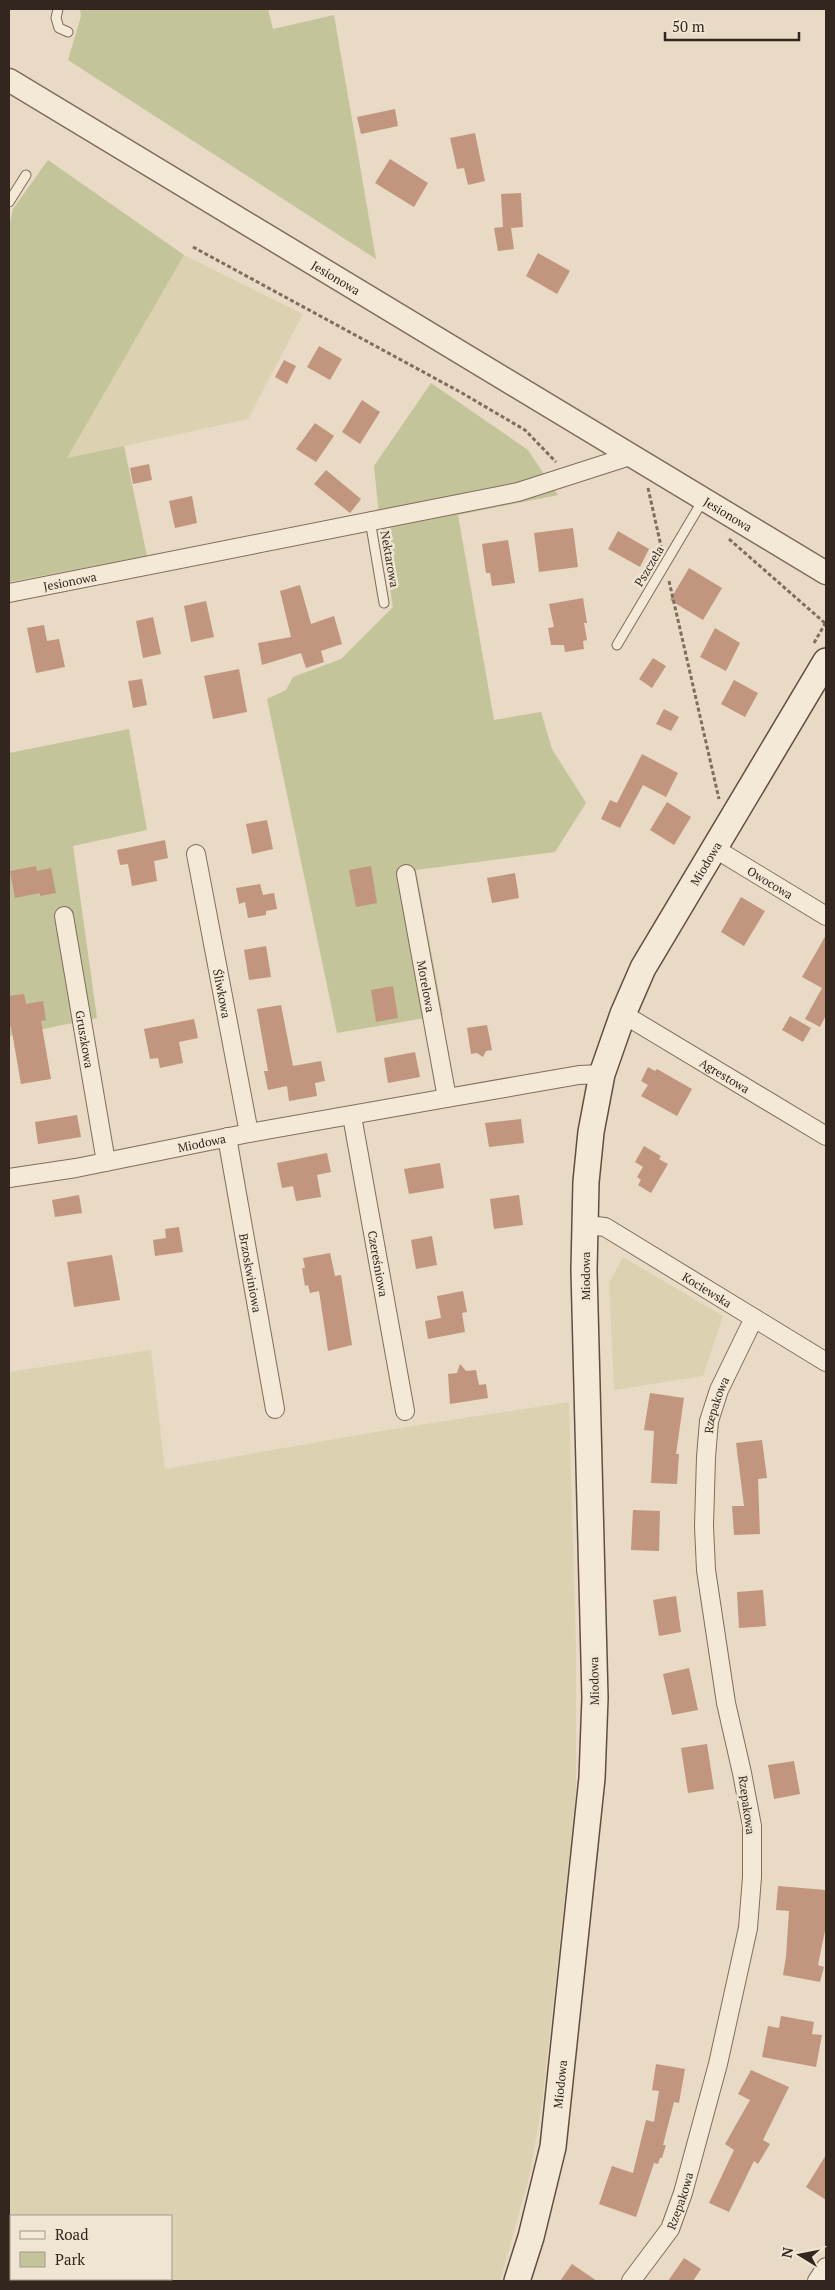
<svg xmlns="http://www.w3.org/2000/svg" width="835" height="2290" viewBox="0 0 835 2290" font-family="'PT Serif',serif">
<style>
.farmland{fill:#dcd2b2;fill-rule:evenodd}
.green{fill:#c3c499}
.building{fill:#c1957e}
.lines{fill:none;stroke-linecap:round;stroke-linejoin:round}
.service-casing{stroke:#806d5c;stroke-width:11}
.minor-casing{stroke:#806d5c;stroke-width:20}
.tertiary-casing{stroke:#806d5c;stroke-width:25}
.secondary-casing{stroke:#624e40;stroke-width:28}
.path{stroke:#806d5c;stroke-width:3;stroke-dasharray:4 2.5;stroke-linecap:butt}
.service{stroke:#f4e8d6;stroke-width:9}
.minor{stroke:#f4e8d6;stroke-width:18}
.tertiary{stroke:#f4e8d6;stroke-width:22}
.secondary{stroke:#f4e8d6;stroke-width:25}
.labels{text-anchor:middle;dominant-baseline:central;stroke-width:5;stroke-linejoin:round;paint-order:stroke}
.street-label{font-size:12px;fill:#32261f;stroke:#f0e5d2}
</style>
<rect width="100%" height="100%" fill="#e8dac4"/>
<!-- farmland -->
<path class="farmland" d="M 184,255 L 303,314 L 248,419 L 66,459 Z
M 623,1257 L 723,1316 L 703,1376 L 614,1390 L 609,1283 Z
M 151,1350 L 165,1469 L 387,1430 L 569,1402 L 576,1648 L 576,1793 L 542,2104 L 530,2174 L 500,2281 L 9,2281 L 9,1372 ZM 11,2216 L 171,2216 L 171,2279 L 11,2279 Z"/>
<!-- green -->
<path class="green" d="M 80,9 L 268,9 L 273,29 L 334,15 L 376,259 L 68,60 L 81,16 Z
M 48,160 L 184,255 L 67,458 L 124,446 L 147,556 L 9,582 L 9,227 L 13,209 Z
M 431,383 L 528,450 L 558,495 L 458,515 L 494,720 L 541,712 L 552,749 L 586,803 L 555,852 L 416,870 L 443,1015 L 337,1033 L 267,699 L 286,690 L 293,677 L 341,659 L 393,607 L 381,535 L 374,466 Z
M 129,729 L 147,830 L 73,846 L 97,1018 L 9,1036 L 9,753 Z"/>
<!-- building -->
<path class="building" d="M 395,109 L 398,126 L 361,134 L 357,117 Z
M 475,133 L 485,181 L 468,185 L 464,168 L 457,169 L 450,138 Z
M 390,159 L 428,183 L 414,207 L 375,183 Z
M 521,193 L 523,227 L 511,228 L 514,249 L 498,251 L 494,228 L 503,227 L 501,194 Z
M 538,253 L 570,271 L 557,294 L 526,276 Z
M 319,346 L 342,359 L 330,380 L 307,367 Z
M 284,360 L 296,366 L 287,384 L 275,377 Z
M 362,400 L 380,412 L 360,444 L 342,432 Z
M 315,423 L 334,436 L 316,462 L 296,449 Z
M 149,464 L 152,480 L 133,484 L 130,468 Z
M 326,470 L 361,499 L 350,513 L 314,484 Z
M 192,496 L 197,523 L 175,528 L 169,501 Z
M 573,528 L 578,567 L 539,572 L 534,533 Z
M 618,531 L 649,549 L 640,567 L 608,549 Z
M 508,540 L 515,583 L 492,586 L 490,573 L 486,573 L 482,544 Z
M 689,568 L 722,588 L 703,620 L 670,600 Z
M 300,585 L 311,624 L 334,616 L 342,644 L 321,651 L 324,662 L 306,668 L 301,653 L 262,665 L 258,643 L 291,637 L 280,591 Z
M 583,598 L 587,623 L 584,623 L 587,640 L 583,641 L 584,649 L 565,652 L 564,645 L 551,645 L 548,628 L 554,627 L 549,604 Z
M 206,601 L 214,637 L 191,642 L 184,606 Z
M 153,617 L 161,654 L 143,658 L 136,621 Z
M 44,625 L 47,641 L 59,639 L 65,667 L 36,673 L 27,628 Z
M 715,628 L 740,643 L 726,671 L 700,657 Z
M 653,658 L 666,666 L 652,688 L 639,679 Z
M 239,669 L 247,712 L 213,719 L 204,676 Z
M 142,679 L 147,705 L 133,708 L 128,681 Z
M 734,680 L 758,693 L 745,717 L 721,704 Z
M 664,709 L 679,717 L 671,731 L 656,724 Z
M 642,754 L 678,773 L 666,797 L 643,785 L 620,828 L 601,819 L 610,800 L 617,803 Z
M 667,802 L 691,817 L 674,845 L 650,830 Z
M 267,820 L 273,849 L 252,854 L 246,824 Z
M 165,840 L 168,858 L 154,861 L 157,881 L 132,886 L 128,864 L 120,865 L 117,850 Z
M 36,866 L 37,871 L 51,868 L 56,893 L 40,896 L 40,893 L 15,898 L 10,871 Z
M 371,866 L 377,903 L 356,907 L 349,870 Z
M 515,873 L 519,898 L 492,903 L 487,878 Z
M 260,884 L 263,895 L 274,893 L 277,909 L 266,911 L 266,915 L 248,918 L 245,902 L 239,904 L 236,888 Z
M 741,897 L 765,911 L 744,946 L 721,932 Z
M 826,935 L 826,1015 L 820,1027 L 805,1019 L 822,988 L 802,977 Z
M 266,946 L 271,977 L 249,980 L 244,950 Z
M 393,986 L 398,1018 L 376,1022 L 371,990 Z
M 24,994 L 26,1004 L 43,1001 L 46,1020 L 41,1021 L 51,1079 L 21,1084 L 11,1026 L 9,1026 L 9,996 Z
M 281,1005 L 293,1066 L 321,1061 L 325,1081 L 315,1083 L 317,1096 L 289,1101 L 287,1086 L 268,1090 L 264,1071 L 268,1071 L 257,1009 Z
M 790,1016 L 811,1028 L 803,1042 L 782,1030 Z
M 194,1019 L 198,1038 L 179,1042 L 183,1063 L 160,1068 L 158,1058 L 150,1059 L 144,1029 Z
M 487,1025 L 492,1050 L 486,1051 L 483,1057 L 477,1053 L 471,1054 L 467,1028 Z
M 415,1052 L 420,1077 L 388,1083 L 384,1058 Z
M 648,1067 L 655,1071 L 657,1069 L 692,1089 L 677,1116 L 641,1096 L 648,1085 L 641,1081 Z
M 77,1115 L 81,1137 L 38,1144 L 35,1122 Z
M 521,1119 L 524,1143 L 489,1147 L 485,1123 Z
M 644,1146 L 661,1156 L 659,1159 L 668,1164 L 651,1193 L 638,1185 L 641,1180 L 637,1177 L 643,1167 L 635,1162 Z
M 327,1153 L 331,1172 L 317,1175 L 321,1197 L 296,1201 L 293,1186 L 282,1188 L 277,1163 Z
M 440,1163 L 444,1188 L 409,1194 L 404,1169 Z
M 79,1195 L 82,1213 L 55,1217 L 52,1200 Z
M 519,1195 L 523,1225 L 494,1229 L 490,1199 Z
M 179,1227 L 183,1252 L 155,1256 L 153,1240 L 166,1238 L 165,1229 Z
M 432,1236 L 437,1265 L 416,1269 L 411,1240 Z
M 330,1253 L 335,1276 L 341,1275 L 352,1345 L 328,1351 L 319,1291 L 310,1293 L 308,1285 L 305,1286 L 302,1268 L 305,1268 L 303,1258 Z
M 112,1255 L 120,1300 L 74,1307 L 67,1262 Z
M 463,1291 L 467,1312 L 462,1313 L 465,1332 L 428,1339 L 425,1321 L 441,1318 L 437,1296 Z
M 460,1364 L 466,1371 L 476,1370 L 479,1385 L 486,1384 L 488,1398 L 450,1404 L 448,1374 L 457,1373 Z
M 650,1393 L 684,1398 L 676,1454 L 679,1454 L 677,1484 L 651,1483 L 654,1431 L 644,1430 Z
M 762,1440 L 767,1478 L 758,1479 L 760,1534 L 734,1535 L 732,1506 L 744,1506 L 736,1443 Z
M 633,1510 L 660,1511 L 659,1551 L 631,1550 Z
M 763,1590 L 766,1626 L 739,1628 L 737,1592 Z
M 676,1596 L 681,1632 L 659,1636 L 653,1600 Z
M 689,1668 L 698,1710 L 672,1715 L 663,1674 Z
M 707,1744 L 714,1789 L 688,1793 L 681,1748 Z
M 794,1761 L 800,1794 L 774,1799 L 768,1765 Z
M 778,1886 L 826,1890 L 826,1926 L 818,1965 L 824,1967 L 820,1982 L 783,1975 L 786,1957 L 789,1911 L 776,1910 Z
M 781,2016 L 814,2022 L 812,2034 L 822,2035 L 816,2067 L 762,2057 L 768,2026 L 779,2028 Z
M 656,2064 L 685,2069 L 679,2103 L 674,2102 L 663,2145 L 666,2145 L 662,2158 L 660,2158 L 658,2164 L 654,2163 L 636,2217 L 599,2204 L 612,2166 L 633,2173 L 646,2120 L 654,2122 L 659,2091 L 652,2090 Z
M 751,2070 L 789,2087 L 763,2140 L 770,2144 L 758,2164 L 754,2161 L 729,2212 L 709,2203 L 734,2150 L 725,2144 L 750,2100 L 738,2094 Z
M 826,2155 L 826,2200 L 806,2187 Z
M 684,2258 L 701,2269 L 693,2281 L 668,2281 Z
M 572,2264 L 597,2281 L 560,2281 Z"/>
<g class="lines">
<!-- service casing -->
<g class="service-casing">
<path id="service" d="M 58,9 L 56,18 L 59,28 L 68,32
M 9,202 L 26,175
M 370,520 L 384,603
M 617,645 L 703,500"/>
</g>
<!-- minor casing -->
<g class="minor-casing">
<g id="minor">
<path id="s1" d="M 9,593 L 518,492 L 630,456"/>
<path id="s2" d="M 714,848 L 826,916"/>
<path id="s3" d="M 196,854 L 249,1133"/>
<path id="s4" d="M 406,874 L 447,1098"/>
<path id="s5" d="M 64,916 L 106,1162"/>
<path id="s6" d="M 623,1014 L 826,1136"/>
<path id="s7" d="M 352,1116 L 405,1411"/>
<path id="s8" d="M 227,1137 L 275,1409"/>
<path id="s9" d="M 9,1178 L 76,1168 L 249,1133 L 447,1098 L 579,1075 L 602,1074"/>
<path id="s10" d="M 586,1225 L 605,1227 L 826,1362"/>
<path id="s11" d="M 631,2281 L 670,2229 L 683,2193 L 718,2064 L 748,1928 L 752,1877 L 752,1826 L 742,1773 L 726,1703 L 706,1570 L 704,1526 L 706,1457 L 709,1421 L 719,1390 L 754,1318"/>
<path d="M 817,2281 L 826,2267"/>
</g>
</g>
<!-- tertiary casing -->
<g class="tertiary-casing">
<g id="tertiary">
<path id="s12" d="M 9,80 L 826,573"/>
</g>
</g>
<!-- secondary casing -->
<g class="secondary-casing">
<g id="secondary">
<path id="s13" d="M 517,2281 L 531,2237 L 553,2147 L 592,1778 L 595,1698 L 584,1270 L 586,1182 L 591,1132 L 602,1074 L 623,1014 L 643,968 L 826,661"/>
</g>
</g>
<!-- path -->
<path class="path" d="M 193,247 L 462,393 L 525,430 L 556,462
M 648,488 L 661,546
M 729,539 L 826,624
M 669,581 L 719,799
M 814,643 L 826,622"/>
<!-- service -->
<use href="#service" class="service"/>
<!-- minor -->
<use href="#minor" class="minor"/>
<!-- tertiary -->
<use href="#tertiary" class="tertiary"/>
<!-- secondary -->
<use href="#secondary" class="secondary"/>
</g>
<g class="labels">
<!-- street labels -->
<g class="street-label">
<text stroke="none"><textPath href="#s12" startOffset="382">Jesionowa</textPath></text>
<text stroke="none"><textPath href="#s12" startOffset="840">Jesionowa</textPath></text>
<text transform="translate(390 559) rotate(80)">Nektarowa</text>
<text transform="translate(649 566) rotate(-59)">Pszczela</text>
<text stroke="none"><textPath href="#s1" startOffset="62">Jesionowa</textPath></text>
<text stroke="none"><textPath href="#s13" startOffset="1451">Miodowa</textPath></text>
<text stroke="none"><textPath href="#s2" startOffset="66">Owocowa</textPath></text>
<text stroke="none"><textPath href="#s4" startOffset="114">Morelowa</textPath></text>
<text stroke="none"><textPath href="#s3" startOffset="142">Śliwkowa</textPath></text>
<text stroke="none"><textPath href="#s5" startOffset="125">Gruszkowa</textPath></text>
<text stroke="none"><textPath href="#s6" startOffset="119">Agrestowa</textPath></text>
<text stroke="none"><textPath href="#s9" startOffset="196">Miodowa</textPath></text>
<text stroke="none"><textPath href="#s7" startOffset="150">Czereśniowa</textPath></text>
<text stroke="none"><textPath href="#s8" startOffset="138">Brzoskwiniowa</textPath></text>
<text transform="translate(585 1276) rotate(-90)">Miodowa</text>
<text stroke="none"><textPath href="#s10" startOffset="139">Kociewska</textPath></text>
<text stroke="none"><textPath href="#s11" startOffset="905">Rzepakowa</textPath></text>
<text transform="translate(594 1681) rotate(-91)">Miodowa</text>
<text transform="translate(747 1805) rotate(82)">Rzepakowa</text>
<text stroke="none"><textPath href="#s13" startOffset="202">Miodowa</textPath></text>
<text stroke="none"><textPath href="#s11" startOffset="95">Rzepakowa</textPath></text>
</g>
</g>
<!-- border -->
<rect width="835" height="2290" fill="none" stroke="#32261f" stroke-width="20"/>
<!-- legend -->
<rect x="10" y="2215" width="162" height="65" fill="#f0e5d2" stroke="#a4998a"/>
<rect x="20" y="2231" width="25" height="8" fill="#f4e8d6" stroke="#a4998a"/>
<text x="55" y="2240" font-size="15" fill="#32261f">Road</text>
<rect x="20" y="2252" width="25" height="15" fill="#c3c499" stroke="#a4998a"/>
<text x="55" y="2265" font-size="15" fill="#32261f">Park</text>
<!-- north arrow -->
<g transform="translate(800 2255) rotate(280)" stroke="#f0e5d2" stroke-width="4" paint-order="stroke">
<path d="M0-4L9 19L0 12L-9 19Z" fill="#32261f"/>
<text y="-8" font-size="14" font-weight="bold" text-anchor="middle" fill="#32261f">N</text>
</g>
<!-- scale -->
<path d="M665 32v8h134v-8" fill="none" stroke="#32261f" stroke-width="2.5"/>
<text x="672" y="32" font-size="15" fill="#32261f" stroke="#f0e5d2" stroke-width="4" paint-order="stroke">50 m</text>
</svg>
